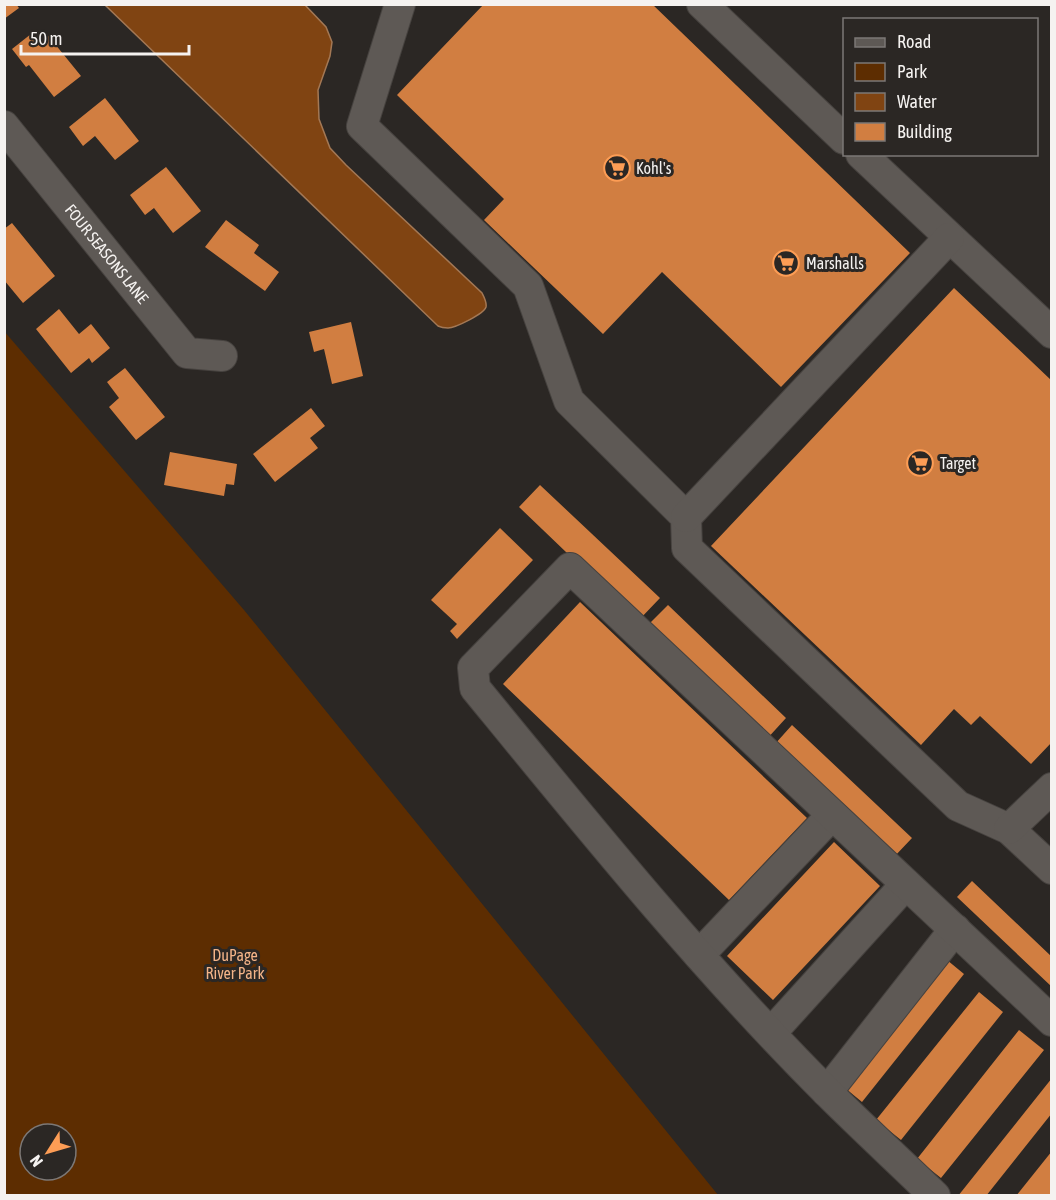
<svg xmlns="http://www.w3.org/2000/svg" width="1056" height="1200" viewBox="0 0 1056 1200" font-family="'Asap Condensed',sans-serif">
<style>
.green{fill:#5d2d01;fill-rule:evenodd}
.water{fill:#804412;stroke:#a37855;stroke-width:1.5}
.building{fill:#d17e41}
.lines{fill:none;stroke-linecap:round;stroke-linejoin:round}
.minor-casing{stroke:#46423f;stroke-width:32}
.minor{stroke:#5e5955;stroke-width:30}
.labels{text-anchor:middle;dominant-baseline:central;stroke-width:6;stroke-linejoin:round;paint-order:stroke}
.poi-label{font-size:16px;fill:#f5f2f0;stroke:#2b2724;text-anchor:start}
.street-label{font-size:16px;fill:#f5f2f0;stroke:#2b2724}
.park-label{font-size:16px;fill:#f4b488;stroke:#2b2724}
</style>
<rect width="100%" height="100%" fill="#2b2724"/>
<!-- green -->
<path class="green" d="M 4,331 L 244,610 L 718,1195 L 5,1195 ZM 30,1134 L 66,1134 L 66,1170 L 30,1170 Z"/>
<!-- water -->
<path class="water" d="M 105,5 L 305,5 L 326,27 L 332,42 L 330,56 L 318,90 L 319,119 L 330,148 L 346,165 L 482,293 C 484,297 487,302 486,307 C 484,314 455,328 448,328 C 446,328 440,327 438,326 Z"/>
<!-- building -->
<path class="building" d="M 4,4 L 16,4 L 19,8 L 4,19 Z
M 484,4 L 652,4 L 910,253 L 781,387 L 662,272 L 603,334 L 484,220 L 504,199 L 397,95 Z
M 46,33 L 81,76 L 54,97 L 29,65 L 26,67 L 12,49 L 31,34 L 36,41 Z
M 105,98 L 139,141 L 115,160 L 95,136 L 83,146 L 69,127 Z
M 166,167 L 201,211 L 173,233 L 154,208 L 145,215 L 130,195 Z
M 226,220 L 259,245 L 254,253 L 279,272 L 265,291 L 205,247 Z
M 12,223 L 55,276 L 23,303 L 4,280 L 4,229 Z
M 954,288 L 1052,381 L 1052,742 L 1031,764 L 980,716 L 971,725 L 954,709 L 921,745 L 711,546 Z
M 59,309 L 79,334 L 91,324 L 110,348 L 92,363 L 89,358 L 71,373 L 36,329 Z
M 351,322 L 363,376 L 332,384 L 324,349 L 314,352 L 309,332 Z
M 125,368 L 165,417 L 136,440 L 109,407 L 119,398 L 107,382 Z
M 311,408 L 325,426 L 310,438 L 318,448 L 275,482 L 253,454 Z
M 170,452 L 237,464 L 234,485 L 226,484 L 224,496 L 164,485 Z
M 540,485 L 660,598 L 638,621 L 519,507 Z
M 500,528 L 533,560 L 457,639 L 450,631 L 457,624 L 431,600 Z
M 580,602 L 807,818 L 729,900 L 503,684 Z
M 668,605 L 786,718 L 765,741 L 646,627 Z
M 792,725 L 912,838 L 894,857 L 775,744 Z
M 834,842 L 880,886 L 773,1000 L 727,956 Z
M 972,881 L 1052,957 L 1052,987 L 957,897 Z
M 947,960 L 964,974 L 862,1102 L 845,1088 Z
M 979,992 L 1003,1012 L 901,1140 L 876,1120 Z
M 1019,1030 L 1044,1050 L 941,1178 L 917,1159 Z
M 1052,1078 L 1052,1113 L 986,1196 L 958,1196 Z
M 1052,1151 L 1052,1196 L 1016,1196 Z"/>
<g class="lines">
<!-- minor casing -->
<g class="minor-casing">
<g id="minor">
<path d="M 400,4 L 362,126 L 528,286 L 569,401 L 686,517 L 687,548 L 958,806 L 1009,829 L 1052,869"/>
<path d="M 702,4 L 844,139"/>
<path id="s1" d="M 4,126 L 187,353 L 222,356"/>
<path d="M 861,154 L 1052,333"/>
<path d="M 686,517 L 949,238"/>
<path d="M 1009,829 L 1052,788"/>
<path d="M 699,955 L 832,815"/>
<path d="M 771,1033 L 906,884"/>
<path d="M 827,1092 L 955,929"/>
<path d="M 935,1196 C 899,1161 862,1127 827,1092 C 701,966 588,826 475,688 L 473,668 L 570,568 L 1052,1021"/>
</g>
</g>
<!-- minor -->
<use href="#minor" class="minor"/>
</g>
<!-- icons -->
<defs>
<g id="supermarket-ring" transform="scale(1.35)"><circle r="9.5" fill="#2b2724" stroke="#fd9d55" stroke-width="1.5"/><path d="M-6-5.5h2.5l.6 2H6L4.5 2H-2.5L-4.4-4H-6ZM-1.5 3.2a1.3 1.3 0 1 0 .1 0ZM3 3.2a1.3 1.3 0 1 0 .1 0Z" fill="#fd9d55"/></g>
</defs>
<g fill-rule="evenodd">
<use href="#supermarket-ring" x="617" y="168"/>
<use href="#supermarket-ring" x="786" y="263"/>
<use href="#supermarket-ring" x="920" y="463"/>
</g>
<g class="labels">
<!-- poi labels -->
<g class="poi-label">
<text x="636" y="168">Kohl's</text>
<text x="806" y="263">Marshalls</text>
<text x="940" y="463">Target</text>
</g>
<!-- street labels -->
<g class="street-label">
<text stroke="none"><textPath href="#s1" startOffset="164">FOUR SEASONS LANE</textPath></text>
</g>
<!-- park labels -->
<g class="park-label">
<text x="235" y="955">DuPage<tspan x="235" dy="18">River Park</tspan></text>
</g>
</g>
<!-- border -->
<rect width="1056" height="1200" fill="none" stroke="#f5f2f0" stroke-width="12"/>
<!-- legend -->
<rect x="843" y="18" width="195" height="138" fill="#2b2724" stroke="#7c7876" stroke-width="1.5"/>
<rect x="855" y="38" width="30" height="9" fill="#5e5955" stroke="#7c7876" stroke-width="1.5"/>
<text x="897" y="48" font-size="18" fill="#f5f2f0">Road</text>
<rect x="855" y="63" width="30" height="18" fill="#5d2d01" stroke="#7c7876" stroke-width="1.5"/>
<text x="897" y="78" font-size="18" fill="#f5f2f0">Park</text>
<rect x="855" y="93" width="30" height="18" fill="#804412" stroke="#7c7876" stroke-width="1.5"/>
<text x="897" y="108" font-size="18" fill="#f5f2f0">Water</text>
<rect x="855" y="123" width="30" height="18" fill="#d17e41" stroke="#7c7876" stroke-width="1.5"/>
<text x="897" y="138" font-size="18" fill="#f5f2f0">Building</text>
<!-- north arrow -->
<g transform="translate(48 1152) rotate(233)"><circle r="28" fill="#2b2724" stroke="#7c7876" stroke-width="1.5"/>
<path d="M0-4.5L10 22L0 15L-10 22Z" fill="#fd9d55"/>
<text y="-9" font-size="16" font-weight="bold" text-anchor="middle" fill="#f5f2f0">N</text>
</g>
<!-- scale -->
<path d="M21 45v9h168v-9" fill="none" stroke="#f5f2f0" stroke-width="3"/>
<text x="30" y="45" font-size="18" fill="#f5f2f0" stroke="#2b2724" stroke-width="4.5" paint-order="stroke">50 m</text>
</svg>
